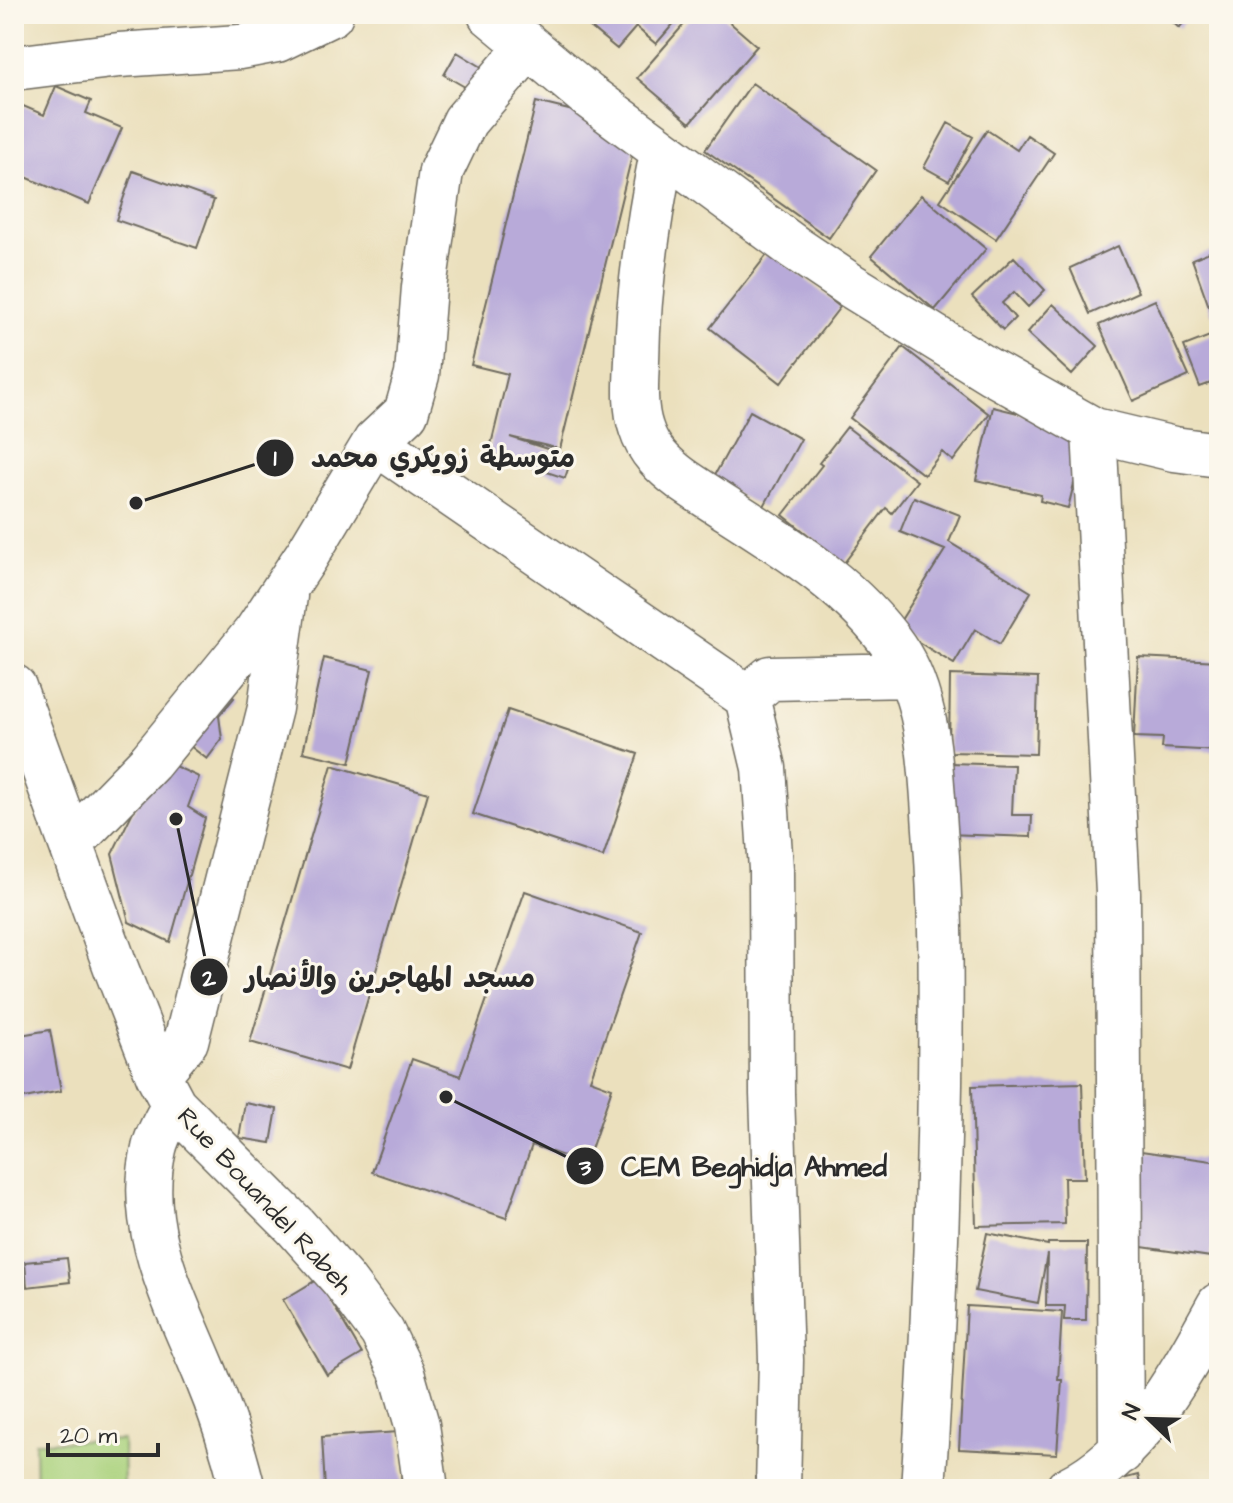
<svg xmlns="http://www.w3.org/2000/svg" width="1233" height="1503" viewBox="0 0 1233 1503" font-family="'Architects Daughter','Playpen Sans Arabic',sans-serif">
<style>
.green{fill:#aad27d;stroke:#6a7e54;stroke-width:2}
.building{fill:#b8aad9}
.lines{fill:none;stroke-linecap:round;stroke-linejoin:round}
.street-casing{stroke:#6e6a5e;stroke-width:47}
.street{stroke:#fff;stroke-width:44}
.labels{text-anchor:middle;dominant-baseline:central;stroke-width:6;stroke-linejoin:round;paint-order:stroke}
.street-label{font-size:26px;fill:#2b2b2b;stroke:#fbf7ec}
.leader{fill:none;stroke:#2b2b2b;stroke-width:3}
.callout-dot{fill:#2b2b2b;stroke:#fbf7ec;stroke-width:3}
.mark-label{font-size:24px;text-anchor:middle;font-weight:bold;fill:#fff}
.callout-label{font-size:28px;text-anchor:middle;font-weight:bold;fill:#2b2b2b;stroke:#fbf7ec;stroke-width:6;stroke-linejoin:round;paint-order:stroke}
</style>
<rect width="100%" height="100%" fill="#fbf7ec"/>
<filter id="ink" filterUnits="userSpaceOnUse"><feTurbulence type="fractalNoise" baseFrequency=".0125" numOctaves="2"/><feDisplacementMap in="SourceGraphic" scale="16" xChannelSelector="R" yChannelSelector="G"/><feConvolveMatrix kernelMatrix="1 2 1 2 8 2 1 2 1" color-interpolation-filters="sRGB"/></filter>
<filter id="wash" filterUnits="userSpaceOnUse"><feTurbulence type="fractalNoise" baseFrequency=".006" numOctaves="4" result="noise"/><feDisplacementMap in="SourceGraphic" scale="32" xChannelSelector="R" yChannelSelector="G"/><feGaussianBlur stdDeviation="1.8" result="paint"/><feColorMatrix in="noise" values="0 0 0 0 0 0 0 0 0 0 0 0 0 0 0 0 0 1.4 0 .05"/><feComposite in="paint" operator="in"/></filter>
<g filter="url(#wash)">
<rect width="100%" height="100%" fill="#ebe0bd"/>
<!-- green -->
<path class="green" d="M 123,1440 L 124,1489 L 36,1489 L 35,1442 Z"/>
<g id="blocks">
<!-- building -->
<path class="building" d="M 599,14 L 682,14 L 656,44 L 636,27 L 617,49 L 589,26 Z
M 693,14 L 720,14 L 757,46 L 690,123 L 637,78 Z
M 1164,14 L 1191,14 L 1179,28 Z
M 457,52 L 485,69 L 472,91 L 444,75 Z
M 752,83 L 876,170 L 829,238 L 705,150 Z
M 56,86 L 91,101 L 86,113 L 122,128 L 89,204 L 14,172 L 14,122 L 21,105 L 44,115 Z
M 536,102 L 639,127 L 560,449 L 510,437 L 572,457 L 565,478 L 489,453 L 508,374 L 471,365 Z
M 948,123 L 973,137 L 949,181 L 924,167 Z
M 987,130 L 1017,150 L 1027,135 L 1054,153 L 996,239 L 940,201 Z
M 133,171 L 214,200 L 197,248 L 116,220 Z
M 921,195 L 986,249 L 935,310 L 871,256 Z
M 1118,246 L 1138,292 L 1090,314 L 1070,268 Z
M 1219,248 L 1219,312 L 1212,315 L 1192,259 Z
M 770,251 L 840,307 L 781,383 L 710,328 Z
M 1014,257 L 1045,290 L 1028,307 L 1014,292 L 1002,303 L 1015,318 L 1003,330 L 972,297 Z
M 1155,300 L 1189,376 L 1133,401 L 1099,325 Z
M 1053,304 L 1098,346 L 1072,375 L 1027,333 Z
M 1215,334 L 1219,344 L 1219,380 L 1200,387 L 1184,346 Z
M 903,347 L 989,414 L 953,461 L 942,452 L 924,475 L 850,418 Z
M 993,407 L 1087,430 L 1068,508 L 1040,501 L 1041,495 L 976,480 Z
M 750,411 L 801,439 L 763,508 L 712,480 Z
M 847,427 L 917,481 L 892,513 L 886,508 L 844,563 L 783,515 L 822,465 L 819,463 Z
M 914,497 L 960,515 L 949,542 L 1031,592 L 1000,644 L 975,629 L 954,664 L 896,628 L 945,550 L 900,532 Z
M 1138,657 L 1219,661 L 1219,751 L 1162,748 L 1163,738 L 1134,737 Z
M 324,658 L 372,670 L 350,763 L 303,752 Z
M 950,675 L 1038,678 L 1036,754 L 949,752 Z
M 219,686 L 234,698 L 219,716 L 222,739 L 207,759 L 190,746 Z
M 508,710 L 638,754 L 603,857 L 473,814 Z
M 159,759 L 199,777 L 188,807 L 205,818 L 170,942 L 129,922 L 112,854 Z
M 949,763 L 1014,765 L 1012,815 L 1032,815 L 1031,837 L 946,834 Z
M 332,765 L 428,793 L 347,1070 L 250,1042 Z
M 525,891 L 642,932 L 590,1080 L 612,1088 L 586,1164 L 532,1145 L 506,1218 L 372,1172 L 412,1059 L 460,1076 Z
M 50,1030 L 61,1091 L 14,1100 L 14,1036 Z
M 1082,1083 L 1085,1178 L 1064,1178 L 1065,1224 L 976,1226 L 972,1086 Z
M 245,1103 L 277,1109 L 271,1143 L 239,1138 Z
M 1134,1150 L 1219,1162 L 1219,1204 L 1211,1257 L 1121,1244 Z
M 987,1233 L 1048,1245 L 1048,1243 L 1087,1243 L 1086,1320 L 1064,1320 L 1065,1306 L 1046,1306 L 1047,1254 L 1038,1303 L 975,1291 Z
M 67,1258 L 70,1282 L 27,1287 L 25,1262 Z
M 318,1279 L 362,1354 L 327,1375 L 283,1300 Z
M 967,1306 L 1062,1312 L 1058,1380 L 1062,1380 L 1057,1454 L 959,1449 Z
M 399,1432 L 402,1489 L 325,1489 L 322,1437 Z
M 1138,1475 L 1141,1489 L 1094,1489 L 1094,1486 Z"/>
</g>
</g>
<g filter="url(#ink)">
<use href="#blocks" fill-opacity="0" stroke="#6e6a5e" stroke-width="2"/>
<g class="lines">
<!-- street casing -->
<g class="street-casing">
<path id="street" d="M 490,14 L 587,95 L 795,248 L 850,285 L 991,372 L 1094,430 L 1174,449 L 1219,455
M 14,68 L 119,55 L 240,47 L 277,40 L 331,14
M 662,153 C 648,222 638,290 637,361 C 636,382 634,408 641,428 C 648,451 664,466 683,480 C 756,530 844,574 895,648 C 930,699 931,770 935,829 C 942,914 941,999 940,1084 C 938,1219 932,1354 923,1489
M 1094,430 L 1118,893 L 1121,1452
M 375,442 L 747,697 L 764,768 L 771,869 L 772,1094 L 781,1360 L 778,1489
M 14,687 L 116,968 L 158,1075 L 174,1105 L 295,1226 L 343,1280 L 382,1332 L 402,1373 L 417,1425 L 426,1489
M 747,697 L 770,678 L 909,675
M 72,842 L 150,762 L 256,632 L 307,555 L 375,442 L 406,413 L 417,375 L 424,287 L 441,171 L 465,121 L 528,47
M 158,1075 L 186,1041 L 270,708 L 285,596
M 174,1105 C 167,1119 157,1134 154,1149 C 135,1228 176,1302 205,1373 C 221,1411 233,1449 243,1489
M 1068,1489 C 1140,1453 1181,1373 1219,1305"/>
</g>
<!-- street -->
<use href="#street" class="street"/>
</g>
</g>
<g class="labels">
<!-- street labels -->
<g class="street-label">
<text transform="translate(265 1201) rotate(47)">Rue Bouandel Rabeh</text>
</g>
</g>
<!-- callouts -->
<path class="leader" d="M136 503L275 458M176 819L209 977M446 1097L585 1166"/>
<g class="callout-dot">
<circle cx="136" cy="503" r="8"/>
<circle cx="176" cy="819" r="8"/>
<circle cx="446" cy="1097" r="8"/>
<circle cx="275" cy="458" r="20"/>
<circle cx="209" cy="977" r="20"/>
<circle cx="585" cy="1166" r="20"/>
</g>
<g class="mark-label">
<text x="275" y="466">1</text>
<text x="209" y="986">2</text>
<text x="585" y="1175">3</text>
</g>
<g class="callout-label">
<text x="443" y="467">متوسطة زويكري محمد</text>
<text x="390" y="987">مسجد المهاجرين والأنصار</text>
<text x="754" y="1176">CEM Beghidja Ahmed</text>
</g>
<!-- margin -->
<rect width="1233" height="1503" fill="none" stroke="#fbf7ec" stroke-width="48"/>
<!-- north arrow -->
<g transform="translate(1149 1419) rotate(293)" stroke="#fbf7ec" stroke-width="6" paint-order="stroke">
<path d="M0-6L14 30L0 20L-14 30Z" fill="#2b2b2b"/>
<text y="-12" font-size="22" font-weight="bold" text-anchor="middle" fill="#2b2b2b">N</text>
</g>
<!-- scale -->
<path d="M48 1443v12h110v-12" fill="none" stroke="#2b2b2b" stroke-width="4"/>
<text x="60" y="1443" font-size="24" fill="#2b2b2b" stroke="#fbf7ec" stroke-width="6" paint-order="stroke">20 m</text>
</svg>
